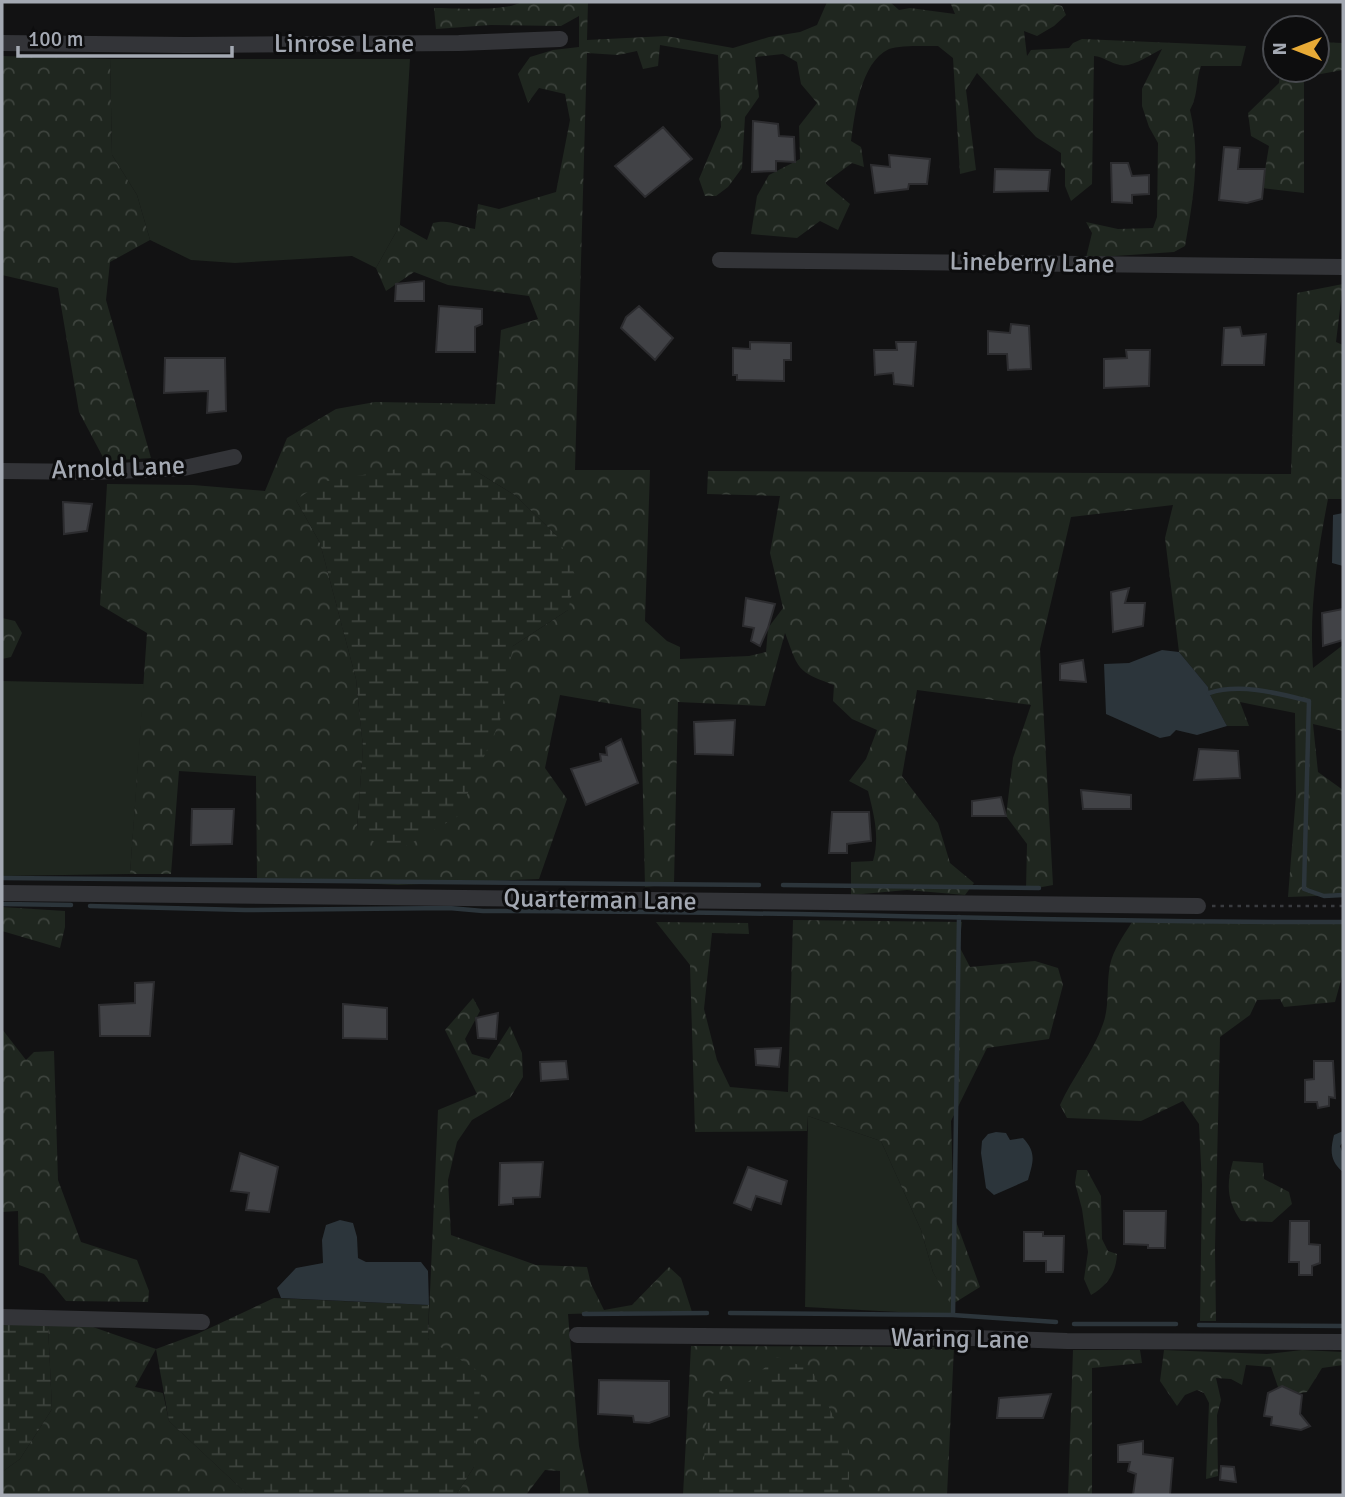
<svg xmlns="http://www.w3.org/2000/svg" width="1345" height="1497" viewBox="0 0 1345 1497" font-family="Signika,sans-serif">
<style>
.grass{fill:#1f261f}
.forest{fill:url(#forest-crowns);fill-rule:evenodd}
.wetland{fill:url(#wetland-marsh)}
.water{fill:#2c353b}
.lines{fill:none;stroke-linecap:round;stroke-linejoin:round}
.stream{stroke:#2c353b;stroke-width:4.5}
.building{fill:#414246;stroke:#2c2c2f;stroke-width:2}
.path{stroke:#393b3f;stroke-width:2.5;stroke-dasharray:3.5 5;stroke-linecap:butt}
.minor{stroke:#333438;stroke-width:16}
.labels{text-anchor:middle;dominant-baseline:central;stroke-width:6;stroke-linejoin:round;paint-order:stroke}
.street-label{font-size:26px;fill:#a4a9b3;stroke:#0d0d0e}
</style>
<defs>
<pattern id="forest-crowns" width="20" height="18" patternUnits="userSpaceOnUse" patternTransform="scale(1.75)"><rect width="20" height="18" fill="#1f261f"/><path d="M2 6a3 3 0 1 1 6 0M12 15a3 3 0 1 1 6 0" fill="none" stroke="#3d433d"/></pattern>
<pattern id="wetland-marsh" width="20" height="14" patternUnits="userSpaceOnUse" patternTransform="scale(1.75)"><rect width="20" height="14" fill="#1f261f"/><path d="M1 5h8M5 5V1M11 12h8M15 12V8" fill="none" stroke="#3d433d"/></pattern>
</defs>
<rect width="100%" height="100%" fill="#121213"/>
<!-- grass -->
<path class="grass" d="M 110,59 L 410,59 L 400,225 L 376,268 L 352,256 L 235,263 L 191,260 L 150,240 L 137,195 L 112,155 Z
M 2,681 L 144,684 L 130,874 L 2,876 Z
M 808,1116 L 881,1141 L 921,1230 L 933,1272 L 953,1306 L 953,1315 L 805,1307 Z"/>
<!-- forest -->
<path class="forest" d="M 521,2 L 588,2 L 587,40 L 666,36 L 733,48 L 769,37 L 800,32 L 817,25 L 827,2 L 890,2 L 899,10 L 910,8 L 955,14 L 950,2 L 1045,2 L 1062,6 L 1066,15 L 1054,26 L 1037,36 L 1024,31 L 1027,56 L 1031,50 L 1069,48 L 1073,43 L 1082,39 L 1246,46 L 1241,66 L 1201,66 C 1195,83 1199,93 1190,110 C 1201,155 1193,201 1185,246 L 1174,252 L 1086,258 L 1092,233 L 1086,222 L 1118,229 L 1153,228 L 1157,217 L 1158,143 L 1149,127 L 1142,106 L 1142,89 L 1162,49 C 1151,54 1132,68 1120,65 C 1110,63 1104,57 1094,56 L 1092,184 L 1071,201 L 1065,186 L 1065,169 L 1061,165 L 1061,153 L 1036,137 L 977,73 L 966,90 L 976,170 L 960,174 L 953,58 L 938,46 C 926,46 899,45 889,49 C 860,63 855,113 851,141 L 861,147 L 864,167 L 852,163 L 825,183 L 850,204 L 838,230 L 820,221 L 797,238 L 751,234 L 757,196 L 769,175 L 800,159 L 799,126 L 817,103 L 801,84 L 797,62 L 783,54 L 755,57 L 759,97 L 745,117 L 742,168 L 728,187 L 716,196 L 705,196 L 699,179 L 721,127 L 718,55 L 660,45 L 658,66 L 643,69 L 637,51 L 618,55 L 587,53 L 575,470 L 650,470 L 645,621 L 667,641 L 680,647 L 680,659 L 749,656 L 766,652 L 768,628 L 783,608 L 770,553 L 780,496 L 707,494 L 708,471 L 1291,474 L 1297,293 L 1343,284 L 1336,342 L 1343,345 L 1343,499 L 1328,499 C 1317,555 1309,611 1313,668 L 1343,645 L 1343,731 L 1313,724 L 1318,772 L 1343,790 L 1343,895 L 1288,897 L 1296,795 L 1295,713 L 1240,702 L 1249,726 L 1227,726 L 1209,693 L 1208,687 L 1179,652 L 1165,538 L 1173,505 L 1071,517 L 1040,649 L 1053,885 L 1026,890 L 1027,844 L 1006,816 L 1013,758 L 1031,705 L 917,690 L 902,776 L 938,823 L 950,863 L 974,883 L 965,895 L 907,890 L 851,895 L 851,862 L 873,861 C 880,837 874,815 868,791 L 849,781 L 866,759 L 877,730 L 852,719 L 833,701 L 834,685 C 796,671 799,670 785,633 L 765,706 L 678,702 L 674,884 L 645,887 L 641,709 L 560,695 L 545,768 L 567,799 L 539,879 L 398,885 L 257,878 L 256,776 L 179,771 L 171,874 L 130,874 L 147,633 L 100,605 L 107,484 L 193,485 L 265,491 L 287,438 L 336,409 L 375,402 L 495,404 L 501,330 L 538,319 L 529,296 L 448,285 L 414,272 L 386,291 L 376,268 L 400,225 L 427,240 L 433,223 C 451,219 457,226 475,229 L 478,204 L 499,209 L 556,192 L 570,120 L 565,94 L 539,88 L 528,103 L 518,74 L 530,57 L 553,50 L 579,47 L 579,16 L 561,26 L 491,25 L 436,29 L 434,8 C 454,8 506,12 521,2 ZM 474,470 L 516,496 L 557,536 L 568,610 L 513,646 L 357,830 L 363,747 L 356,679 L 320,543 L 296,500 Z
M 1317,42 L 1343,43 L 1343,70 L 1304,77 L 1304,193 L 1262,188 L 1269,146 L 1251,136 L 1248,113 L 1279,83 L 1280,70 L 1317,70 Z
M 2,56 L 110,59 L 112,155 L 137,195 L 150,240 L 110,262 L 106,300 L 151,458 L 105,461 L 79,412 L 58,288 L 2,275 Z
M 2,618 L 15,621 L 22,633 L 11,657 L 2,659 Z
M 2,907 L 65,911 L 65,927 L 60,948 L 2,931 Z
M 793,920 L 962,922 L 959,946 L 970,967 L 1035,961 L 1058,968 L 1063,985 L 1049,1039 L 987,1048 L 951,1121 L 954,1216 L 980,1287 L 951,1305 L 933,1272 L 921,1230 L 881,1141 L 808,1116 L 807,1131 L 695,1132 L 690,965 L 656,922 L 748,923 L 749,934 L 712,933 L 704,1009 L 717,1060 L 730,1087 L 788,1092 Z
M 1132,922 L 1343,924 L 1343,973 L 1335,1002 L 1284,1007 L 1280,999 L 1257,1000 L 1250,1015 L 1220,1037 L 1215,1248 L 1216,1321 L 1200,1321 L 1202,1185 L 1199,1124 L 1183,1101 L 1141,1121 L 1067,1118 L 1060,1105 C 1072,1078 1093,1053 1103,1024 C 1110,1005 1106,985 1110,965 C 1113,950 1124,935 1132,922 Z
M 473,998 L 480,1011 L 465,1039 L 472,1054 L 489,1059 L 510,1026 L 522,1053 L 523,1077 L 510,1098 L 472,1120 L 457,1142 L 448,1180 L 451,1235 L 536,1265 L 587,1267 L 591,1284 L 604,1310 L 632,1305 L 669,1267 L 681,1278 L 693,1315 L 670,1311 L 568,1314 L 579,1446 L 589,1495 L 560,1495 L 560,1471 L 545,1470 L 526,1495 L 456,1495 L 474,1467 L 428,1338 L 438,1110 L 477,1094 L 445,1030 Z
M 2,1029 L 26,1060 L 34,1052 L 54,1051 L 58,1180 L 81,1242 L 137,1260 L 149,1291 L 148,1302 L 66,1301 L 44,1274 L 19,1265 L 18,1211 L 2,1212 Z
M 1233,1161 L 1263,1163 L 1264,1179 L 1289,1192 L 1292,1204 L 1272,1222 L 1241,1221 C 1227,1201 1226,1185 1233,1161 Z
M 1077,1170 L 1087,1170 L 1101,1196 L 1102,1239 L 1108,1251 L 1117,1254 C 1116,1273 1108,1285 1091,1295 L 1084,1279 L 1088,1252 L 1082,1209 L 1075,1183 Z
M 48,1325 L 93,1327 L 156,1349 L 135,1387 L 163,1393 L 169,1421 L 248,1495 L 2,1495 L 2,1472 L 20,1459 L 52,1409 Z
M 691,1346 L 954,1347 L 947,1495 L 683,1495 Z
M 1073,1350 L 1140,1350 L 1142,1363 L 1092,1368 L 1092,1495 L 1068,1495 Z
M 1164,1350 L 1267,1354 L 1302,1350 L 1343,1352 L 1343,1365 L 1322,1368 L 1307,1392 L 1295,1394 L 1278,1387 L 1271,1367 L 1246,1365 L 1242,1385 L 1231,1379 L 1216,1378 L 1221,1400 L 1217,1415 L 1218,1476 L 1206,1479 L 1209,1403 L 1204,1393 L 1197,1390 L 1185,1395 L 1177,1406 L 1160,1381 Z"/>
<!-- wetland -->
<path class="wetland" d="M 403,468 L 474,470 L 516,496 L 557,536 L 576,577 L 568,610 L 513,646 L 500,721 L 457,817 L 392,854 L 357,830 L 363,747 L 356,679 L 320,543 L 296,500 L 322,482 Z
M 274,1298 L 429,1305 L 428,1339 L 481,1373 L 474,1467 L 456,1495 L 248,1495 L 169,1421 L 156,1349 L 197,1334 Z
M 2,1324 L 48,1325 L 52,1409 L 20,1459 L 2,1472 Z
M 777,1357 L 812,1370 L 849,1451 L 849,1495 L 702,1495 L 708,1395 L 748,1382 Z"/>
<!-- water -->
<path class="water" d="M 1343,513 L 1343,566 L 1332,563 L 1333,515 Z
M 1162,650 L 1179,652 L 1208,687 L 1209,693 L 1227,726 L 1197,735 L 1176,730 L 1170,736 L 1160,738 L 1106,714 L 1104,664 L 1129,663 Z
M 1343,1131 L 1343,1142 L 1340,1146 L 1343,1154 L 1343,1172 C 1330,1161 1330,1151 1334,1135 Z
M 996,1132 L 1006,1133 L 1010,1140 L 1023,1138 C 1037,1153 1033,1162 1028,1180 L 994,1195 L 986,1188 L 981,1153 L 982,1141 L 988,1134 Z
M 340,1220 L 353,1223 L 357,1237 L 358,1258 L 366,1262 L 421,1262 L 428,1271 L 429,1305 L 281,1298 L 277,1288 L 296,1268 L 323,1263 L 322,1240 L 326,1225 Z"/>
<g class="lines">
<!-- stream -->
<path class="stream" d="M 1209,693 C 1240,683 1277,693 1309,701 L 1304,889 L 1324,896 L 1343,895
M 2,878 L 759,885
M 783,885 L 1039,888
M 2,904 L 71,905
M 90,906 L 245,910 L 449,908 L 483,911 C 770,910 1056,923 1343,922
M 730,1313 L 953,1315 L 1056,1322
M 584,1314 L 707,1313
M 953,1315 L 959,917
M 1074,1324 L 1176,1324
M 1199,1325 L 1343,1326"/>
</g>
<!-- building -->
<path class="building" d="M 753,121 L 778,124 L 779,136 L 794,137 L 795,162 L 776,161 L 776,171 L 752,172 Z
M 663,127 L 692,159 L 645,197 L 615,166 Z
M 1224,147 L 1240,148 L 1238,169 L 1265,169 L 1262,199 L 1247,203 L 1219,200 Z
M 889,155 L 930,159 L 927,184 L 909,184 L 908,189 L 875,193 L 871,165 L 890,167 Z
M 1111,163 L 1128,163 L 1132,176 L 1149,175 L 1149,194 L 1132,195 L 1132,203 L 1112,202 Z
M 995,169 L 1050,170 L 1048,191 L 994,192 Z
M 424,281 L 424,301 L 395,301 L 396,284 Z
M 439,306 L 482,309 L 482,324 L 475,327 L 475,352 L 436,352 Z
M 639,306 L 673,338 L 655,360 L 621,328 L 626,317 Z
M 1011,324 L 1029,326 L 1031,369 L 1008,370 L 1007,354 L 988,354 L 988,331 L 1010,333 Z
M 1240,327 L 1242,336 L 1266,334 L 1264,365 L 1222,365 L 1224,328 Z
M 750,342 L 791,343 L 791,360 L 784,360 L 784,381 L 737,380 L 737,375 L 733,375 L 733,348 L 750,349 Z
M 896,342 L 916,342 L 913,386 L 894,384 L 893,373 L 875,375 L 874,350 L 897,350 Z
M 1126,350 L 1150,350 L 1149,386 L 1104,388 L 1104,359 L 1127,358 Z
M 165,358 L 225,358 L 226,411 L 207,413 L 208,391 L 164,393 Z
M 63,502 L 92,504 L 87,531 L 64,534 Z
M 1129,588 L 1125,603 L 1145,603 L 1143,626 L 1113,632 L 1111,592 Z
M 746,598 L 775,604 L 768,628 L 760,646 L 751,641 L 754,628 L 743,626 Z
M 1343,609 L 1343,640 L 1323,646 L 1322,613 Z
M 1083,660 L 1086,682 L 1060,680 L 1060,664 Z
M 735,720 L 733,755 L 695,754 L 694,722 Z
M 621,739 L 638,783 L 586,805 L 571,769 L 601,761 L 600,754 L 607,755 L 606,747 Z
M 1199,749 L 1238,751 L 1240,778 L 1194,780 Z
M 1081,790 L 1131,795 L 1131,809 L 1083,809 Z
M 1001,797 L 1006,816 L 972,816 L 972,801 Z
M 192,809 L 234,809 L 232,844 L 191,845 Z
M 832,812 L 869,812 L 871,841 L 847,844 L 847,853 L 829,853 Z
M 154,982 L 150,1036 L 100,1036 L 99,1005 L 135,1003 L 135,983 Z
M 343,1004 L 387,1008 L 387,1039 L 343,1038 Z
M 498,1013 L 496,1039 L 478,1038 L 476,1018 Z
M 781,1048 L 779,1067 L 756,1065 L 755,1049 Z
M 566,1061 L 568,1079 L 541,1081 L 540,1062 Z
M 1314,1061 L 1333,1061 L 1335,1098 L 1329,1097 L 1329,1106 L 1318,1108 L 1317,1102 L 1305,1102 L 1305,1080 L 1314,1079 Z
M 240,1153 L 278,1167 L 269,1212 L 246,1210 L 249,1193 L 231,1191 Z
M 543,1162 L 540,1197 L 513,1198 L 513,1204 L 499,1205 L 500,1163 Z
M 748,1167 L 787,1181 L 781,1204 L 756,1196 L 751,1210 L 734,1203 Z
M 1124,1211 L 1166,1211 L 1165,1248 L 1148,1248 L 1148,1245 L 1124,1244 Z
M 1290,1221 L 1309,1221 L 1309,1244 L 1320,1245 L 1320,1263 L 1312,1266 L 1312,1275 L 1299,1275 L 1299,1262 L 1289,1262 Z
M 1024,1232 L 1043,1232 L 1043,1236 L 1064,1236 L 1063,1272 L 1046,1272 L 1046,1261 L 1024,1261 Z
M 599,1380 L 669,1381 L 669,1416 L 649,1423 L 634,1422 L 633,1416 L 598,1414 Z
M 1282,1386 L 1302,1395 L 1300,1414 L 1310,1426 L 1301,1430 L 1271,1425 L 1272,1417 L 1264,1416 L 1268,1393 Z
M 1051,1394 L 1043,1418 L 997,1418 L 999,1398 Z
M 1143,1441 L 1143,1454 L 1173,1458 L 1170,1495 L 1133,1495 L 1136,1474 L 1128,1471 L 1130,1462 L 1118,1462 L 1118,1445 Z
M 1221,1466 L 1234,1467 L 1236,1482 L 1220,1480 Z"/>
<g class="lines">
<!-- path -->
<path class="path" d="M 1212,906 L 1343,906"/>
<!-- minor -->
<path class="minor" d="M 2,43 L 185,45 L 459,43 L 560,39
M 720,260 L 1343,267
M 2,471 L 93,472 L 184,468 L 234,457
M 2,893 L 1198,906
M 2,1317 L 202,1322
M 577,1335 L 976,1338 L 1067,1341 L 1343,1342"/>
</g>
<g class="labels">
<!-- street labels -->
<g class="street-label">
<text x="344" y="44">Linrose Lane</text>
<text transform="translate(1032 263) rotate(1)">Lineberry Lane</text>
<text transform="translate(118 468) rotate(-2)">Arnold Lane</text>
<text transform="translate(600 900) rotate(1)">Quarterman Lane</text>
<text transform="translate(960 1339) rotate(1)">Waring Lane</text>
</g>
</g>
<!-- border -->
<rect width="1345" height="1497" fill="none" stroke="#a4a9b3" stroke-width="7"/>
<!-- north arrow -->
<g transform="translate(1296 49) rotate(270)"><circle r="33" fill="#0d0d0e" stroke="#494b50" stroke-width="2"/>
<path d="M0-5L12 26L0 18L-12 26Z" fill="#e7aa36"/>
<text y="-10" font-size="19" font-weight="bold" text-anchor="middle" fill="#a4a9b3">N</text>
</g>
<!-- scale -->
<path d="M18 46v10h214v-10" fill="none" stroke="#a4a9b3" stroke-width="3.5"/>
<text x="28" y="46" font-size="21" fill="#a4a9b3" stroke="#0d0d0e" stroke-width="5" paint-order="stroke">100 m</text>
</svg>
